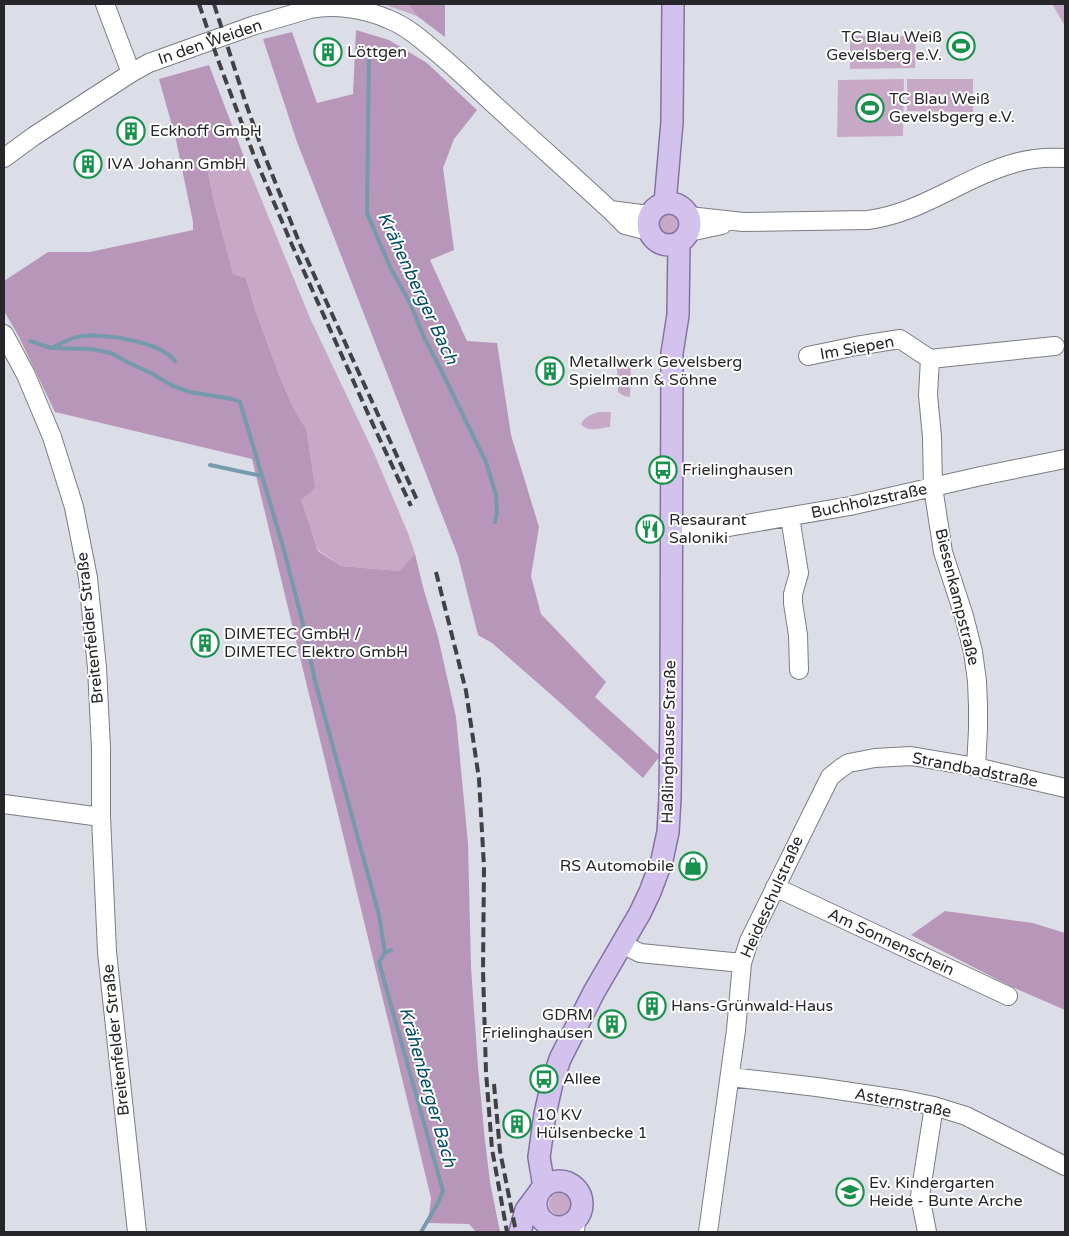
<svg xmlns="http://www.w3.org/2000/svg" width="1069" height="1236" viewBox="0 0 1069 1236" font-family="'Varela Round',sans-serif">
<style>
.green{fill:#c7a9c7}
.forest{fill:#b896b9}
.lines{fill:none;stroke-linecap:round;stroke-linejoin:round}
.stream{stroke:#759aab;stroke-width:4}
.minor-casing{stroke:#7b7c85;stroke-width:20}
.major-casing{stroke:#8372a2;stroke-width:24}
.minor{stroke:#fff;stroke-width:18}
.major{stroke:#d3c2ee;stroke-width:21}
.rail{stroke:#404045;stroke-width:4;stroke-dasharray:10 5;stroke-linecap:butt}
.labels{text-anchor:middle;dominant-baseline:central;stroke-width:4;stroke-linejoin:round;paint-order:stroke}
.poi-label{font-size:16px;fill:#27272b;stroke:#fff;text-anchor:start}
.street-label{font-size:16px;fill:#27272b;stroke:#fff}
.water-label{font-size:18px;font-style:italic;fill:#034e65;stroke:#fff}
</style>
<rect width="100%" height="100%" fill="#dcdee7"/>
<!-- green -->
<path class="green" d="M 383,4 L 409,4 L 417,16 Z
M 1052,4 L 1065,4 L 1065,26 Z
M 850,36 L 916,36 L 915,68 L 850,69 Z
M 904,79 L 903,136 L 837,137 L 838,80 Z
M 907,79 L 973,79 L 973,112 L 907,111 Z
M 246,162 L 310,318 L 373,451 L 408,533 L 415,554 L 399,571 L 341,566 L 318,550 L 300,500 L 306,429 L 292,405 L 279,375 L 255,309 L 246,278 L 233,274 L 214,201 L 206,163 Z
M659 223a11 11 0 1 1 22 0a11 11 0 1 1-22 0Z
M 631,365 L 630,397 L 624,396 L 618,392 L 617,368 Z
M 599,412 L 611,412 L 610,427 C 600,428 588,433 581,424 C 584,417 592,414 599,412 Z
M549 1204a11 11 0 1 1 22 0a11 11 0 1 1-22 0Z"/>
<!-- forest -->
<path class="forest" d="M 409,4 L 445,4 L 445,37 L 417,16 Z
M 356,30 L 389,40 L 427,63 L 477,110 L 454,139 L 443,168 L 454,250 L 430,260 L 467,341 L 497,343 L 511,435 L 539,527 L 531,576 L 541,614 L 606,682 L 595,697 L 660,756 L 643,778 L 556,699 L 492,643 L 478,635 L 458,556 L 297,142 L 263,39 L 292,32 L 317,103 L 353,94 Z
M 209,65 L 246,162 L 206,163 L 214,201 L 233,274 L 246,278 L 255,309 L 279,375 L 292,405 L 306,429 L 315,488 L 301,500 L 318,551 L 341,566 L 399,571 L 415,554 L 423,587 L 438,637 L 456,717 L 468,843 L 471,967 L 478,1067 L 485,1141 L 490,1182 L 500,1232 L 476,1232 L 469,1224 L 428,1223 L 431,1198 L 252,459 L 55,412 L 18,335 L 4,311 L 4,281 L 48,252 L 90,252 L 193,230 L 193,222 L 176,140 L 159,79 Z
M 945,911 L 1033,923 L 1065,933 L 1065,1010 L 1012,987 L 911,935 Z"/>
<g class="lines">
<!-- stream -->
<path class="stream" d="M 369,53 L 367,213 L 391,269 L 410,303 L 424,337 L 441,370 L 486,462 L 496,495 L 497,512 L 495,522
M 30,341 L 51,348 L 91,349 L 111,353 L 129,363 L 151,373 L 173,386 L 190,392 L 232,399 L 240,402 L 284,550 L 303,624 L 315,681 L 379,915 L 385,953
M 53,347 C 62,343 72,337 83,336 C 105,334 148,341 166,353 C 170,355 172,358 175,361
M 210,465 L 262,476
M 391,950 L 385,953 L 379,962 L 443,1191 L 437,1205 L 421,1232"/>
<!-- minor casing -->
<g class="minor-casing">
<path id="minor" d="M 105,4 L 131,73
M 4,158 L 34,136 L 131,73 L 149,63 L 255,25 L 310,9 C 335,4 365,9 388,19 C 406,26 421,39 435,51 C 453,66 469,81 486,97 C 527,135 569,172 610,210 L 625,225 L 649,231
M 610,210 L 649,215
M 689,216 L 743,222 L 868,220 C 922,213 964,177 1015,163 C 1031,158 1049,157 1065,158
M 689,232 L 722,225
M 4,334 L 26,375 L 52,437 L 74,507 L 88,578 L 97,668 L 101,748 L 101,817 L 107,952 L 137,1232
M 808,356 L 856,346 L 900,339 L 930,359 L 1055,346
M 930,359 L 928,395 L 932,437 L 933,487 L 943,552 L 964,616 L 973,652 L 977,681 L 978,706 L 978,730 L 976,767
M 790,517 L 799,573 L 793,594 L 793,603 L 798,635 L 799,670
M 671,537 L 850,506 L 981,476 L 1065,459
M 4,804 L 101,817
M 775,887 L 1008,996
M 622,944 L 640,953 L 742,963
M 730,1077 L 817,1087 L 905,1100 L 934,1106 L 966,1116 L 1065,1166
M 558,1227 L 561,1232
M 575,1232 L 576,1219
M 708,1232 L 736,1030 L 742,963 L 749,941 L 830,777 L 841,768 L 849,763 L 875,758 L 911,756 L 976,767 L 1065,788
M 927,1232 L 920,1196 L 934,1106"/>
</g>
<!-- major casing -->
<g class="major-casing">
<path id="major" d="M648 224a21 21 0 1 1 42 0a21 21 0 1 1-42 0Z
M 665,203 L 672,122 L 673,4
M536 1204a23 23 0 1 1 46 0a23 23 0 1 1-46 0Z
M 544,1187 L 539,1157 L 545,1114 L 552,1083 L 560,1059 L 594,992 L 640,913 L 650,892 L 662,860 L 668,832 L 670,798 L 671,713 L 672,353 L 678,315 L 679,243
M 520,1232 L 526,1210 L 538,1194"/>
</g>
<!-- minor -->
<use href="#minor" class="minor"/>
<!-- major -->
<use href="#major" class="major"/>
<!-- rail -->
<path class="rail" d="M 199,4 L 218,60 L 253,153 L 292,245 L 375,429 L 411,506
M 214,4 L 245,101 L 262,149 L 299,242 L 418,502
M 436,572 L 466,691 L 479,779 L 484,867 L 483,971 L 486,1072 L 492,1149 L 507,1232
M 494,1084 L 500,1151 L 516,1232"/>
</g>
<!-- icons -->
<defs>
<g id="stadium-ring" transform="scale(1.4375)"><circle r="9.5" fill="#fff" stroke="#17914c" stroke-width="1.5"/><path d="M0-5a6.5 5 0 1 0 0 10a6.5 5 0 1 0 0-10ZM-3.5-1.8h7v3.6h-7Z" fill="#17914c"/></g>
<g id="building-ring" transform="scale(1.4375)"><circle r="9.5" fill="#fff" stroke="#17914c" stroke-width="1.5"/><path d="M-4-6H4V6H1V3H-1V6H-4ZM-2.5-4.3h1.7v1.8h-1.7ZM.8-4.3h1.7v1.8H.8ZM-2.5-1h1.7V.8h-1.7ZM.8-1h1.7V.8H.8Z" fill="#17914c"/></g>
<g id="bus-ring" transform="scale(1.4375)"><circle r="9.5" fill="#fff" stroke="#17914c" stroke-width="1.5"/><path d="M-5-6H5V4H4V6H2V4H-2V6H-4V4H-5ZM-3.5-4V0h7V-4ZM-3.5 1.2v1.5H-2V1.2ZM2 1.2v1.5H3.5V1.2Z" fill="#17914c"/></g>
<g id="restaurant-ring" transform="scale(1.4375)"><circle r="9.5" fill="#fff" stroke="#17914c" stroke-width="1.5"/><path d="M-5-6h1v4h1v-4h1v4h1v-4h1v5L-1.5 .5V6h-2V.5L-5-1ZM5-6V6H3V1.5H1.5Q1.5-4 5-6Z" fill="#17914c"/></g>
<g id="shop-ring" transform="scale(1.4375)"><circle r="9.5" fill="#fff" stroke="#17914c" stroke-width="1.5"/><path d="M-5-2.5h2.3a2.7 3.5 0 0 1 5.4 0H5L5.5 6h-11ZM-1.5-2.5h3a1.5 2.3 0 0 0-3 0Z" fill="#17914c"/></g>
<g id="school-ring" transform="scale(1.4375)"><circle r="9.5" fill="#fff" stroke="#17914c" stroke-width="1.5"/><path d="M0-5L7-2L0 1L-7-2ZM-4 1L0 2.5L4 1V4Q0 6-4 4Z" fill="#17914c"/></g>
</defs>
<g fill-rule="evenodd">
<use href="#stadium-ring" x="961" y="46"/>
<use href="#building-ring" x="328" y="52"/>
<use href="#stadium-ring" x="870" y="108"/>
<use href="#building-ring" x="131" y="131"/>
<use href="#building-ring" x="88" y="164"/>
<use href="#building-ring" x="550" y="371"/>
<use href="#bus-ring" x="663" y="470"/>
<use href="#restaurant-ring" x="650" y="529"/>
<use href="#building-ring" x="205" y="643"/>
<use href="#shop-ring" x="693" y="866"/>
<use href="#building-ring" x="652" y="1006"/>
<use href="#building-ring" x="612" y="1024"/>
<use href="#bus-ring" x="544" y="1079"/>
<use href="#building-ring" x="517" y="1124"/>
<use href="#school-ring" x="850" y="1192"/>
</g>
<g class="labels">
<!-- poi labels -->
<g class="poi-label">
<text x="942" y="37" text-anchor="end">TC Blau Weiß<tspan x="942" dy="18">Gevelsberg e.V.</tspan></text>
<text x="347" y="52">Löttgen</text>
<text x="889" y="99">TC Blau Weiß<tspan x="889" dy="18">Gevelsbgerg e.V.</tspan></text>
<text x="150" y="131">Eckhoff GmbH</text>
<text x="107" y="164">IVA Johann GmbH</text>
<text x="569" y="362">Metallwerk Gevelsberg<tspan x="569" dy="18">Spielmann &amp; Söhne</tspan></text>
<text x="682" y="470">Frielinghausen</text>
<text x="669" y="520">Resaurant<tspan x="669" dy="18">Saloniki</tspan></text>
<text x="224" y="634">DIMETEC GmbH /<tspan x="224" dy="18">DIMETEC Elektro GmbH</tspan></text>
<text x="674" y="866" text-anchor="end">RS Automobile</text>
<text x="671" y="1006">Hans-Grünwald-Haus</text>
<text x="593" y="1015" text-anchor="end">GDRM<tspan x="593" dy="18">Frielinghausen</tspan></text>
<text x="563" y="1079">Allee</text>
<text x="536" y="1115">10 KV<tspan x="536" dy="18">Hülsenbecke 1</tspan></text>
<text x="869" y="1183">Ev. Kindergarten<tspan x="869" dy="18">Heide - Bunte Arche</tspan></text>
</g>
<!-- street labels -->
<g class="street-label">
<text transform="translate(210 42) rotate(-19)">In den Weiden</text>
<text transform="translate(857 348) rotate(-10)">Im Siepen</text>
<text transform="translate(869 501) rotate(-12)">Buchholzstraße</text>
<text transform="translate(957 597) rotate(76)">Biesenkampstraße</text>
<text transform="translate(90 628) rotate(-96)">Breitenfelder Straße</text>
<text transform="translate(669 742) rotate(-89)">Haßlinghauser Straße</text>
<text transform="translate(975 770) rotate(11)">Strandbadstraße</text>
<text transform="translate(772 897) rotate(-66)">Heideschulstraße</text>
<text transform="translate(891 942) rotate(25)">Am Sonnenschein</text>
<text transform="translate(116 1040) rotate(-96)">Breitenfelder Straße</text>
<text transform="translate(903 1103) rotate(11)">Asternstraße</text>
</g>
<!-- water labels -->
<g class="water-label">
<text transform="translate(418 288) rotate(65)">Krähenberger Bach</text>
<text transform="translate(428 1087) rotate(74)">Krähenberger Bach</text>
</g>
</g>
<!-- border -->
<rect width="1069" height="1236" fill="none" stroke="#27272b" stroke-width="10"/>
</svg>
